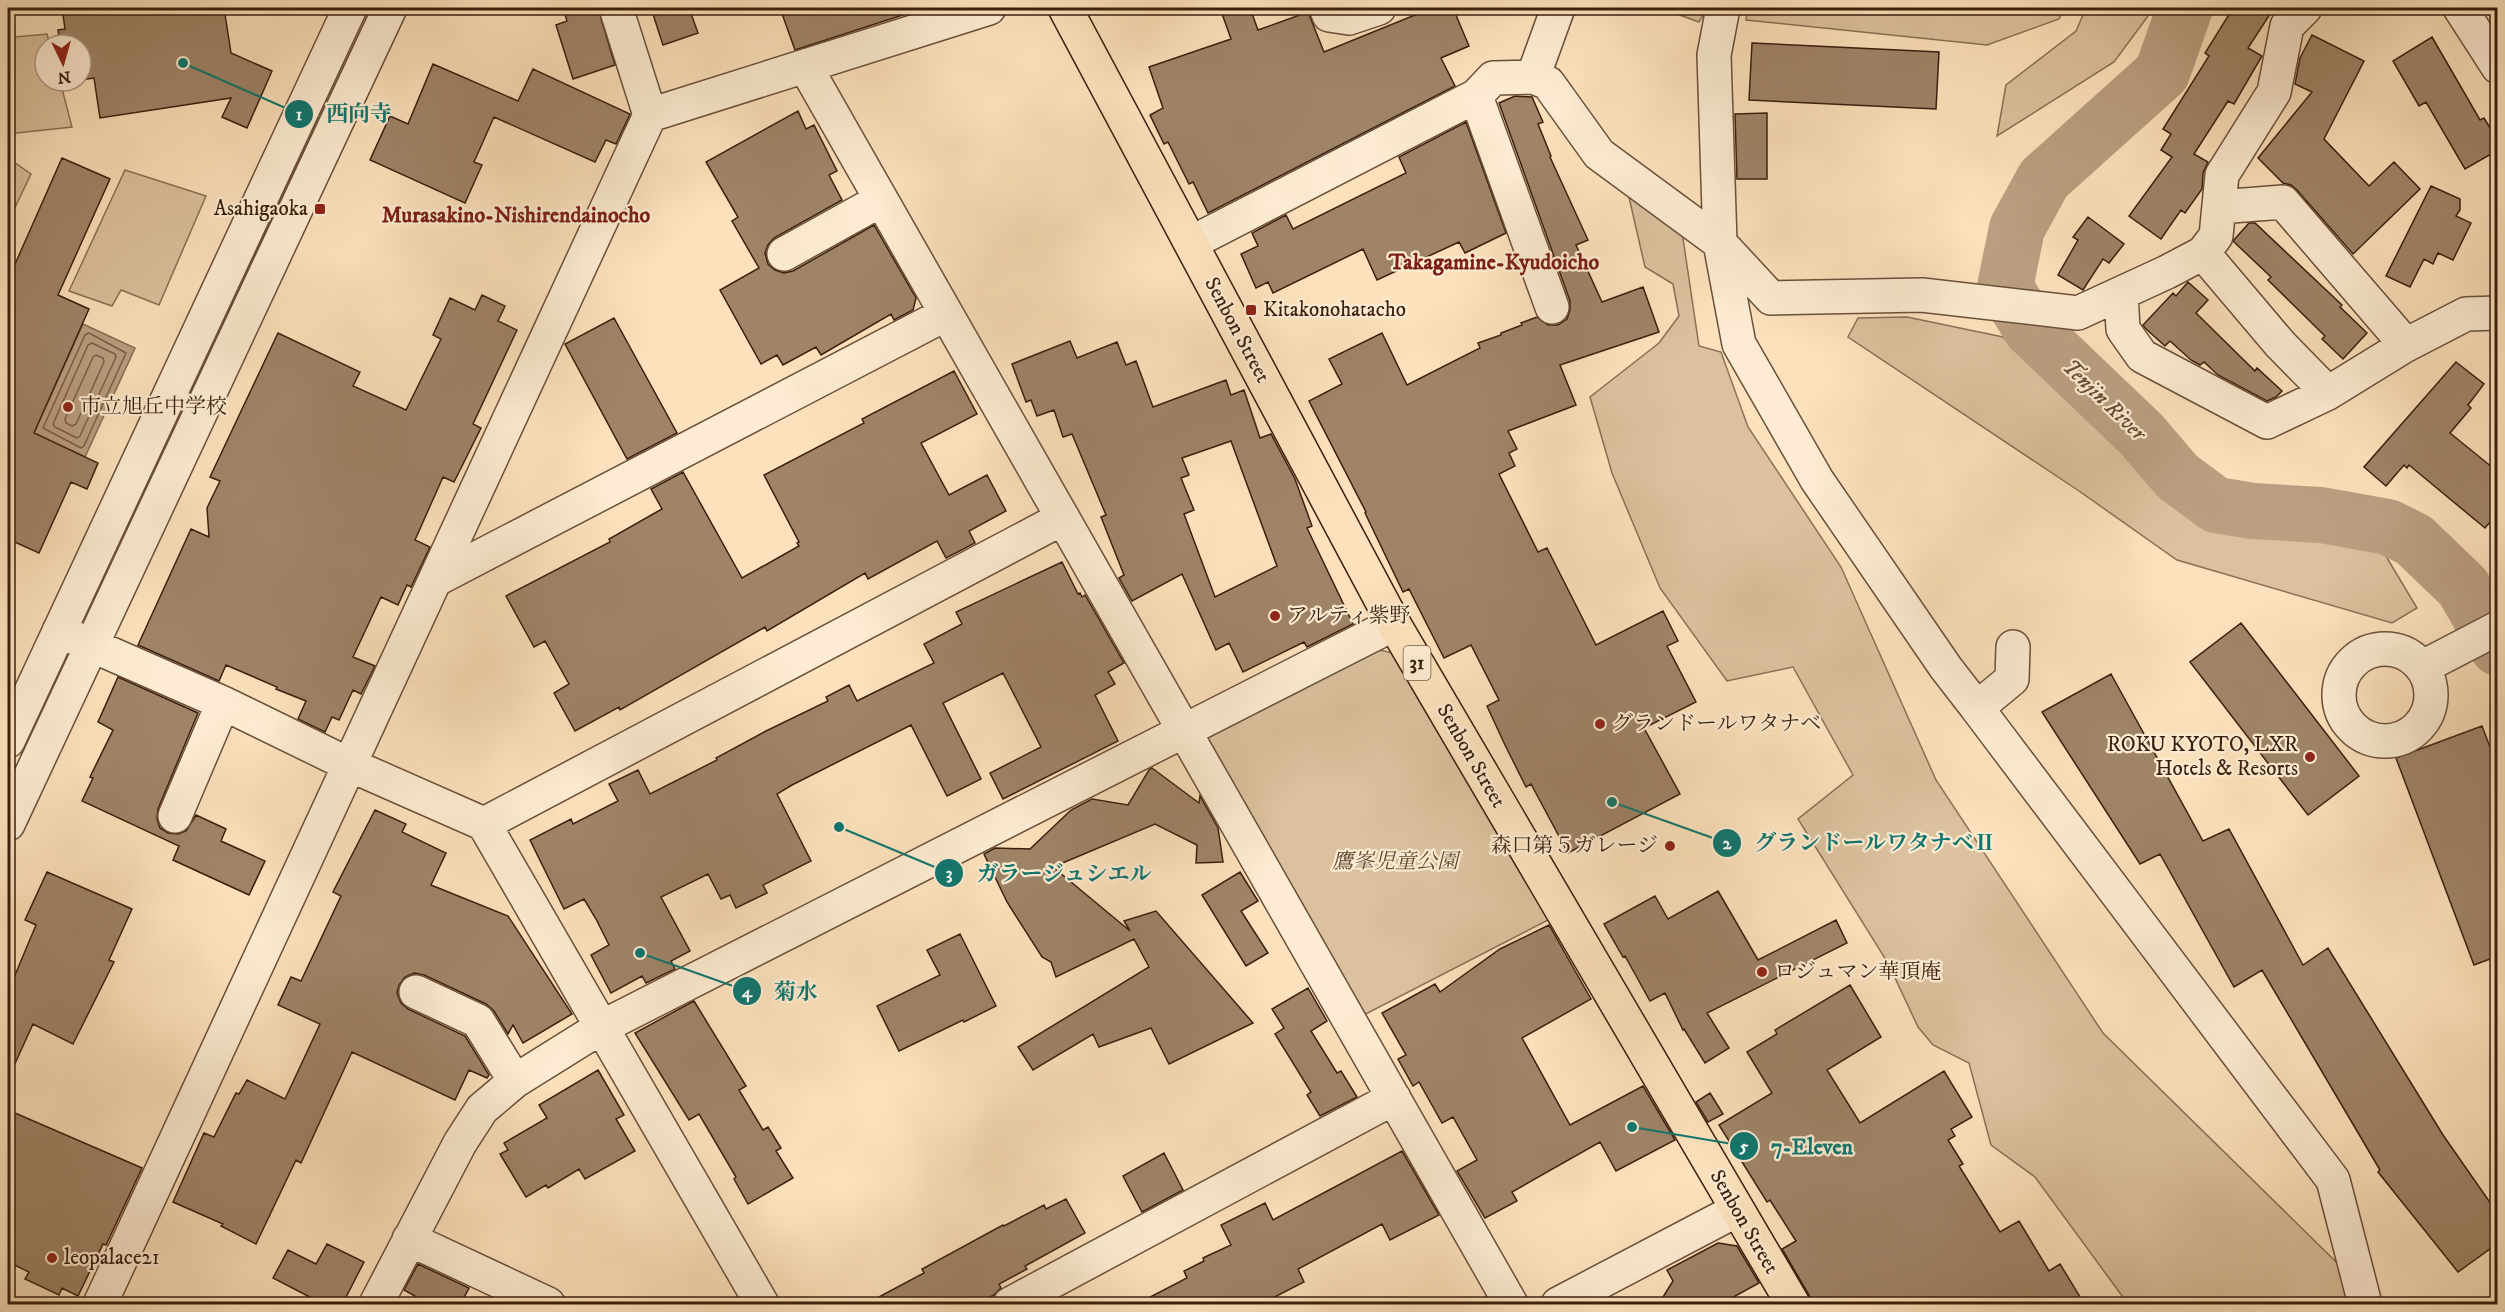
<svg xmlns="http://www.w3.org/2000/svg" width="2505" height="1312" viewBox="0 0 2505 1312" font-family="'IM FELL DW Pica','Noto Serif JP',serif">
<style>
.green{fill:#dbc19e;stroke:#8a7056;stroke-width:1.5}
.water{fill:#ba9f81;stroke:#876b53;stroke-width:1.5}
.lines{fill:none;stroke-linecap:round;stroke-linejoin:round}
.shore{stroke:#7a5e48;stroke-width:1.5}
.river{stroke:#ba9f81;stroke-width:56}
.building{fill:#9f8468;stroke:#3a1e0e;stroke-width:1.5;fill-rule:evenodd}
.minor-casing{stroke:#6a4f3a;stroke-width:36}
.major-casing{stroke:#3a1e0e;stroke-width:36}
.minor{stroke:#fdecd3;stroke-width:33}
.major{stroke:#fce2bc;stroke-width:33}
.poi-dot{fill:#8f2418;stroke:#fdecd3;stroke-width:2}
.labels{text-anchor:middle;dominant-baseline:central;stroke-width:4.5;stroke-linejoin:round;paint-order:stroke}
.shield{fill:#fdecd3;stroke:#745c49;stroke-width:1.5}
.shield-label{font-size:20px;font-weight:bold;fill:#3a1e0e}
.poi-label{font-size:21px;fill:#3a1e0e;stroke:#fdecd3;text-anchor:start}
.street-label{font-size:21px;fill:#3a1e0e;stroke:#fdecd3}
.park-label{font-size:21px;font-style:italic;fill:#624732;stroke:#fdecd3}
.neighbourhood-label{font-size:22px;font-weight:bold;fill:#7a1f14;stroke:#fdecd3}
.water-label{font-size:22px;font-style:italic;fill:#674b36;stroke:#fdecd3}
.leader{fill:none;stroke:#0f766e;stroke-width:2}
.callout-dot{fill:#0f766e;stroke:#fdecd3;stroke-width:2}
.mark-label{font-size:18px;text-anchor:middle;font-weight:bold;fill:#fff}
.callout-label{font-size:22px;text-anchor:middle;font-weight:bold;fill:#0f766e;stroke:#fdecd3;stroke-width:4.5;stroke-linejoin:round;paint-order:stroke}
</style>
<rect width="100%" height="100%" fill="#fce2bc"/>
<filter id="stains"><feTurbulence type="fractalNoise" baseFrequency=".00333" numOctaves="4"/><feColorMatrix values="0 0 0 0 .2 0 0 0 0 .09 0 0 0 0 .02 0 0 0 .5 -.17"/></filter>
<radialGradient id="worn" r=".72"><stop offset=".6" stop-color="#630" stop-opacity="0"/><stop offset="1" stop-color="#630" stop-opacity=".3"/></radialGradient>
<!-- green -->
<path class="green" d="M 8,8 L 13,8 L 15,37 L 47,34 L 50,45 L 45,45 L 45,81 L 60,81 L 72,127 L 8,134 Z
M 1660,8 L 1707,8 L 1699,22 Z
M 1748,8 L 2065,8 L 2059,19 L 1987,45 L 1746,20 Z
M 2086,8 L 2154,8 L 2114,62 L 1997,136 L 2006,85 L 2076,31 Z
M 8,145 L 11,160 L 31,174 L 8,222 Z
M 125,170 L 206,196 L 159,305 L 121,290 L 112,306 L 69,291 Z
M 1628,193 L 1682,232 L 1699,346 L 1721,352 L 1748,427 L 1841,567 L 1936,780 L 2103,1033 L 2379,1304 L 2128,1304 L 2035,1177 L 1991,1145 L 1969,1063 L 1933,1045 L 1918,1027 L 1888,963 L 1798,819 L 1853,775 L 1793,667 L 1727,681 L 1660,588 L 1612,473 L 1590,397 L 1659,343 L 1679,316 L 1673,284 L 1645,267 Z
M 1907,317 L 2003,337 L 2027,359 L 2070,387 L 2127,442 L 2207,510 L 2377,541 L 2417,608 L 2392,623 L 2177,560 L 2079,491 L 1848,337 L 1858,318 Z
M 1379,650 L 1403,655 L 1554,917 L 1358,1018 L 1207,740 L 1217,726 Z"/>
<!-- water -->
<path class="water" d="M 83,324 L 135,348 L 85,457 L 34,433 Z"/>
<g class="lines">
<!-- shore -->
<path class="shore" d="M 89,333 L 126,353 L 84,446 L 81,448 L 43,428 L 85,335 Z
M 92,343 L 115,354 L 116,357 L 80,436 L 77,438 L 55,427 L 53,424 L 88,345 Z
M 96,355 L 103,358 L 104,362 L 76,424 L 72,426 L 66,423 L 65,419 L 93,357 Z"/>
<!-- river -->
<path class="river" d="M 2185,8 L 2162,73 L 2044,179 L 2017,228 L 2005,287 L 2031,329 L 2141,434 L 2178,477 L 2216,505 L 2253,511 L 2321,515 L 2388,527 L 2414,540 L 2463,587 L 2498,648"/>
</g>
<!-- building -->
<path class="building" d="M 62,8 L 224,8 L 231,53 L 272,71 L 247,128 L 222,117 L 231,98 L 100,118 L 94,78 L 81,80 L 81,45 L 60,45 L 58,30 L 65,29 Z
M 563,8 L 598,8 L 615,65 L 573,79 L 556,25 L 567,21 Z
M 651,8 L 689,8 L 698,33 L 663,45 Z
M 780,8 L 908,8 L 909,13 L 795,50 Z
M 1220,8 L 1250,8 L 1258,30 L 1308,12 L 1324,52 L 1432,8 L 1453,8 L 1469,46 L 1441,58 L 1455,86 L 1208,213 L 1193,182 L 1189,184 L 1168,142 L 1164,144 L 1150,115 L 1163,108 L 1149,67 L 1231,39 Z
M 2233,8 L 2274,8 L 2248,48 L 2262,56 L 2234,104 L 2228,101 L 2194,154 L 2208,162 L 2203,173 L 2202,189 L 2185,213 L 2181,210 L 2161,239 L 2129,216 L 2172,157 L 2161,150 L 2171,134 L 2163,129 L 2209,56 L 2205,53 Z
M 2312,35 L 2364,61 L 2324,139 L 2369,186 L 2394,162 L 2420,189 L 2353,254 L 2297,190 L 2291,185 L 2283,183 L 2258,158 L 2312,92 L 2295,84 L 2300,58 Z
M 2432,37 L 2480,120 L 2484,118 L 2498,141 L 2498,150 L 2465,169 L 2426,102 L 2419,106 L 2393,61 Z
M 1752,43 L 1939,52 L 1936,109 L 1749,100 Z
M 433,64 L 518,101 L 533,69 L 630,114 L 616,144 L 606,140 L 595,162 L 494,117 L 474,162 L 482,165 L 465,203 L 370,160 L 390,116 L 408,124 Z
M 1515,96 L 1532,97 L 1543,122 L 1538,124 L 1551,156 L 1550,157 L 1588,240 L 1576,245 L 1602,302 L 1643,287 L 1659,332 L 1560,365 L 1576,405 L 1508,431 L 1517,449 L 1509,453 L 1515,466 L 1499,474 L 1538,552 L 1547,548 L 1596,645 L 1663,611 L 1678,641 L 1667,646 L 1696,702 L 1644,728 L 1680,794 L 1568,853 L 1531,784 L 1526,787 L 1505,745 L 1487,706 L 1499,700 L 1471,645 L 1444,658 L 1409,589 L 1403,592 L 1365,513 L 1366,512 L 1309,401 L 1342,384 L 1329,359 L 1382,333 L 1407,385 L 1480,348 L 1478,343 L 1501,335 L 1501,333 L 1522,325 L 1521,323 L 1537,317 L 1548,325 L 1558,325 L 1567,319 L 1570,310 L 1570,301 L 1499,103 Z
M 798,111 L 806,129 L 814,125 L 837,171 L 829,175 L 842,200 L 774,238 L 768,245 L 765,253 L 768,264 L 775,270 L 784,273 L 793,271 L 874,225 L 916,298 L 913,310 L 894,320 L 891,314 L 821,355 L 816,347 L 783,365 L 777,355 L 761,364 L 720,290 L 759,268 L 732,221 L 738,217 L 706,162 Z
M 1767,113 L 1767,179 L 1737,179 L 1735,114 Z
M 1466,122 L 1506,233 L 1465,253 L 1459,242 L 1377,280 L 1363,249 L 1273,293 L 1268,282 L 1256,288 L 1241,254 L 1258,246 L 1252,233 L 1286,215 L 1293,229 L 1406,173 L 1399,157 Z
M 62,158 L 110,179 L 58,295 L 89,309 L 34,433 L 98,463 L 87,489 L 71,482 L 39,553 L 8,539 L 8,280 Z
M 2431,186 L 2460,199 L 2460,210 L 2456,216 L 2471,223 L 2453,260 L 2438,253 L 2433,264 L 2424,259 L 2410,287 L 2386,276 Z
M 2088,217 L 2124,244 L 2109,263 L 2103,259 L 2083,290 L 2058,275 L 2078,240 L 2073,237 Z
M 2249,223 L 2255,223 L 2342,305 L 2340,307 L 2367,333 L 2343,359 L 2322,339 L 2325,336 L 2268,280 L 2271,277 L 2233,241 Z
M 2188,282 L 2208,300 L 2196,313 L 2255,371 L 2257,368 L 2282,391 L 2276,397 L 2267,401 L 2218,375 L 2204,362 L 2200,365 L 2191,360 L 2170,341 L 2165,346 L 2145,328 L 2143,325 L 2173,293 L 2176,296 Z
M 482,295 L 505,306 L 498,321 L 517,330 L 473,424 L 481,428 L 454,482 L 443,477 L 415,540 L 430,547 L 411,587 L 407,585 L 398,605 L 381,597 L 353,657 L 375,666 L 361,694 L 353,690 L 339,720 L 332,717 L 325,732 L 298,719 L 306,701 L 276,689 L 277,687 L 226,665 L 219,681 L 138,645 L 191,529 L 209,537 L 207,508 L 220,481 L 210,477 L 278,333 L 360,372 L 353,386 L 406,410 L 441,339 L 433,335 L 450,298 L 475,310 Z
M 614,318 L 677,433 L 627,459 L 565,344 Z
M 1070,341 L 1077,358 L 1117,342 L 1126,365 L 1136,361 L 1153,407 L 1226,380 L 1231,395 L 1244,390 L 1260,438 L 1271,434 L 1295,479 L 1312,526 L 1307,528 L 1353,624 L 1307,647 L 1304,642 L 1243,672 L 1229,643 L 1216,650 L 1182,574 L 1132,601 L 1119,578 L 1124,575 L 1101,517 L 1106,515 L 1072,434 L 1063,437 L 1054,410 L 1037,416 L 1031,400 L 1026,402 L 1012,364 ZM 1231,441 L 1277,566 L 1215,597 L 1184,514 L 1194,510 L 1181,478 L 1189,475 L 1182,458 Z
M 2456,362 L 2484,384 L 2468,405 L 2471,408 L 2450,433 L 2498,472 L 2498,513 L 2485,528 L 2409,465 L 2407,468 L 2404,465 L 2386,486 L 2364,467 Z
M 954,371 L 977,414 L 921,443 L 949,495 L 987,475 L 1006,511 L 969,531 L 975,543 L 946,558 L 937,541 L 868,579 L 865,573 L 767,631 L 765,627 L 620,710 L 619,707 L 575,731 L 554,693 L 569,684 L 545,641 L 534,647 L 506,596 L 610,542 L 609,539 L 662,509 L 651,489 L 683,472 L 742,578 L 799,546 L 797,543 L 799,542 L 764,475 L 864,423 L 862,419 Z
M 1062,562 L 1078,594 L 1080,593 L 1082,597 L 1085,595 L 1124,663 L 1108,672 L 1115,684 L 1095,695 L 1118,741 L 1003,799 L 990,773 L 1041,747 L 1003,673 L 943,703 L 981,779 L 947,796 L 911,725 L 792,785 L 777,794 L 811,861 L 763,885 L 767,893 L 736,908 L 730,895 L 721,899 L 708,874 L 661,897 L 690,951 L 671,961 L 675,969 L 646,983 L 642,976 L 611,993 L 591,955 L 609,945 L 596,919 L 584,899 L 564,909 L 530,840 L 571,819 L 573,824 L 618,801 L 609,784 L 638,770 L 650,794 L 717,760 L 716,758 L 766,731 L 828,701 L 826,697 L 849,685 L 857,701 L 934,663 L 924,644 L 962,624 L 956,612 Z
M 2241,623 L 2359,776 L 2308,815 L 2190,662 Z
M 2111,674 L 2203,841 L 2229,829 L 2303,965 L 2328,948 L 2443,1135 L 2498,1214 L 2498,1243 L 2458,1272 L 2378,1172 L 2380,1170 L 2262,970 L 2234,987 L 2160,854 L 2140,864 L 2042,712 Z
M 118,677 L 198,713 L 158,809 L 157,819 L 160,828 L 168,833 L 178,834 L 186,831 L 196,815 L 226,829 L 221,841 L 265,861 L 249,895 L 173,860 L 179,846 L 82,801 L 93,778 L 90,777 L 113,730 L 98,722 Z
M 2482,726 L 2498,768 L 2498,956 L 2474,965 L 2396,758 Z
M 1152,768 L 1199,803 L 1200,796 L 1218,828 L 1223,862 L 1196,863 L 1197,845 L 1155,824 L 1053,867 L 1130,931 L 1124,921 L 1156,911 L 1253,1023 L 1169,1064 L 1151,1028 L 1099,1047 L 1093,1034 L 1033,1070 L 1018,1047 L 1149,967 L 1134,939 L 1056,977 L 1051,962 L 1042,957 L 1007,902 L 984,854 L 995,848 L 1030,849 L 1071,810 L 1092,799 L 1128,805 L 1149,770 Z
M 375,810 L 406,824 L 402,832 L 446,853 L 431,885 L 508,916 L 572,1014 L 523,1043 L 513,1025 L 508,1034 L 494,1011 L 486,1004 L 424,975 L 414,973 L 405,977 L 399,985 L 397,993 L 401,1003 L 408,1009 L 465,1036 L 489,1075 L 487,1078 L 469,1070 L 455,1100 L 352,1052 L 301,1163 L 296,1160 L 256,1244 L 221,1226 L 223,1224 L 173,1202 L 204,1133 L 214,1137 L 236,1093 L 239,1094 L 247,1080 L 285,1099 L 320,1024 L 278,1005 L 291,977 L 301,981 L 341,896 L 333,892 Z
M 47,872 L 132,909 L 109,960 L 114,962 L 73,1044 L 33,1024 L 8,1079 L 8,992 L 36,925 L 25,920 Z
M 1240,872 L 1258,901 L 1241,911 L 1268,953 L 1246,966 L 1202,895 Z
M 1718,891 L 1758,960 L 1836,920 L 1847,943 L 1707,1013 L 1729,1048 L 1705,1063 L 1684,1029 L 1683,1030 L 1665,993 L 1650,1001 L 1625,956 L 1623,957 L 1604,924 L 1655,896 L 1668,919 Z
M 1549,925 L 1591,999 L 1522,1038 L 1570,1125 L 1643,1086 L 1675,1140 L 1616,1171 L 1600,1142 L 1512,1192 L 1517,1201 L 1485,1218 L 1457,1171 L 1477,1160 L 1453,1117 L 1442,1123 L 1419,1082 L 1413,1086 L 1398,1059 L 1406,1055 L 1382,1013 L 1435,984 L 1440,992 L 1500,949 Z
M 960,934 L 996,1006 L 964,1022 L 963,1020 L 899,1051 L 877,1006 L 940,975 L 927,950 Z
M 1850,985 L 1881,1037 L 1827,1070 L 1860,1123 L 1944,1071 L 1972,1117 L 1951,1129 L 1955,1136 L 1948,1140 L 1963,1164 L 1959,1166 L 2000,1232 L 2019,1221 L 2049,1271 L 2060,1264 L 2085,1305 L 1812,1305 L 1809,1295 L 1782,1249 L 1796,1241 L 1770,1200 L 1767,1202 L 1719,1125 L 1772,1093 L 1747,1052 L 1777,1034 L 1775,1030 Z
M 1308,988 L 1327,1021 L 1311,1031 L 1337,1073 L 1341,1071 L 1357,1097 L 1320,1116 L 1307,1095 L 1311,1092 L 1275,1034 L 1284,1028 L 1272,1009 Z
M 694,1001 L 746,1086 L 739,1090 L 763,1130 L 768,1127 L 781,1148 L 776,1151 L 793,1178 L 748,1204 L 734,1179 L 736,1177 L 699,1114 L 689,1120 L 635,1033 Z
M 598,1070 L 624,1115 L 616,1119 L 635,1151 L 585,1179 L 579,1169 L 548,1188 L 546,1185 L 526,1197 L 500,1154 L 508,1150 L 504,1143 L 547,1118 L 539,1105 Z
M 1710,1093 L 1723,1114 L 1708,1122 L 1696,1102 Z
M 8,1110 L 142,1168 L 106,1245 L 103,1244 L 78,1296 L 62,1288 L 59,1295 L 25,1279 L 29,1272 L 8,1262 Z
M 1402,1151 L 1439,1215 L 1390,1240 L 1382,1224 L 1298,1269 L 1304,1282 L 1259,1305 L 1135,1305 L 1187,1278 L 1184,1271 L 1204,1261 L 1203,1258 L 1231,1245 L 1221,1225 L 1265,1203 L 1273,1220 Z
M 1164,1153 L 1183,1190 L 1142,1212 L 1123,1176 Z
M 1066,1199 L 1085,1233 L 1025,1266 L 1027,1269 L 999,1284 L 1001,1288 L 994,1295 L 975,1305 L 864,1305 L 924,1273 L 922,1269 L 1003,1225 L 1004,1226 L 1044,1205 L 1046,1209 Z
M 1718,1243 L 1737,1246 L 1759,1283 L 1719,1305 L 1658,1305 L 1673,1281 L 1667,1270 Z
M 327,1244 L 364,1262 L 342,1305 L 325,1305 L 273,1278 L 288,1250 L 316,1264 Z
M 418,1264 L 469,1288 L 460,1305 L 411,1305 L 415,1296 L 404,1290 Z"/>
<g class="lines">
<!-- minor casing -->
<g class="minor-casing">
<path id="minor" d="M 1326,8 L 1329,15 L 1349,18 L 1379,8
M 1723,8 L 1714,55 L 1720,243 L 1739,344 L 1817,480 L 1946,668 L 1977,708
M 2460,8 L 2498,67
M 805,66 L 1511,1304
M 1533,77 L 1558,8
M 1476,96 L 1552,307
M 650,115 L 989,8
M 2219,207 L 2283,202 L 2406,345
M 1191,243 L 1476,96 L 1493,78 L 1533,77 L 1548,83 L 1599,154 L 1720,243 L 1771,298 L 1922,295 L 2078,313 L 2167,272 L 2203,253 L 2280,344 L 2328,393 L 2406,345 L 2466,314 L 2498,313
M 2203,253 L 2216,236 L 2222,175 L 2274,92 L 2287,26 L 2305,8
M 784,254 L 881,200
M 2121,294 L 2123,329 L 2142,356 L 2267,422 L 2328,393
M 435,580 L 946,314
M 59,631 L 223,703 L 350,765 L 484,824 L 762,1304
M 2013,647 L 2012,679 L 1977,708 L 2333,1180 L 2365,1304
M2339 695a46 46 0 1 1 92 0a46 46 0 1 1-92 0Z
M 2423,667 L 2498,628
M 8,741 L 350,8
M 175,816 L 223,703
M 8,824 L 390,8
M 484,824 L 1063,518
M 416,992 L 478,1021 L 515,1081
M 409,1239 L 548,1304
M 100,1304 L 650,115 L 616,8
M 376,1304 L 460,1143 L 482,1109 L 515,1081 L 600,1028 L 1394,624
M 1010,1304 L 1394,1098
M 1558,1304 L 1737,1210"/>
</g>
<!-- major casing -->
<g class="major-casing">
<path id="major" d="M 1065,8 L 1394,624 L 1793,1304"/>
</g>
<!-- minor -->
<use href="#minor" class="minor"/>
<!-- major -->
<use href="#major" class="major"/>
</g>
<!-- markers -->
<g class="poi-dot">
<rect x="314" y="203" width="12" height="12" rx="3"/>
<rect x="1245" y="304" width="12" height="12" rx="3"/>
<circle cx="68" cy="407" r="6"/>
<circle cx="1275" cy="616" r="6"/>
<circle cx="1600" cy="724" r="6"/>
<circle cx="2310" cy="757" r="6"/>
<circle cx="1670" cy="846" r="6"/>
<circle cx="1762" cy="972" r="6"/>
<circle cx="52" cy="1258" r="6"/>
</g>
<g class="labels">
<!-- shield labels -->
<rect class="shield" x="1403.5" y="646" width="27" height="34" rx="4.5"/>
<g class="shield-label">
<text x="1417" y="663">31</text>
</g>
<!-- poi labels -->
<g class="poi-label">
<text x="308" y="209" text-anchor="end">Asahigaoka</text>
<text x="1263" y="310">Kitakonohatacho</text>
<text x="80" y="407">市立旭丘中学校</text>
<text x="1287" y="616">アルティ紫野</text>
<text x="1612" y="724">グランドールワタナベ</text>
<text x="2298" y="745" text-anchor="end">ROKU KYOTO, LXR<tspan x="2298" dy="24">Hotels &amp; Resorts</tspan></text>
<text x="1658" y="846" text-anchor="end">森口第５ガレージ</text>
<text x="1774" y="972">ロジュマン華頂庵</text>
<text x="64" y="1258">leopalace21</text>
</g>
<!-- street labels -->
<g class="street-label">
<text transform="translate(1237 330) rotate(62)">Senbon Street</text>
<text transform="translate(1471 756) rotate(60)">Senbon Street</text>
<text transform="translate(1744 1222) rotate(60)">Senbon Street</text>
</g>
<!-- park labels -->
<g class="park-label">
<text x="1395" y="862">鷹峯児童公園</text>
</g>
<!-- neighbourhood labels -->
<g class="neighbourhood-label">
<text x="516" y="215">Murasakino-Nishirendainocho</text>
<text x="1494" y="262">Takagamine-Kyudoicho</text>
</g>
<!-- water labels -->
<g class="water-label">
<text transform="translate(2104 400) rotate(44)">Tenjin River</text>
</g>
</g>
<!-- callouts -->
<path class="leader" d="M183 63L299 114M1612 802L1727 843M839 827L949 873M640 953L747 991M1632 1127L1744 1146"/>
<g class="callout-dot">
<circle cx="183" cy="63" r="6"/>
<circle cx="1612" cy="802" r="6"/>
<circle cx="839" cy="827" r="6"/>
<circle cx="640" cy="953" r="6"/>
<circle cx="1632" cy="1127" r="6"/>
<circle cx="299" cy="114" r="15"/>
<circle cx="1727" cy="843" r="15"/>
<circle cx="949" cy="873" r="15"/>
<circle cx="747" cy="991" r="15"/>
<circle cx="1744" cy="1146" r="15"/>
</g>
<g class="mark-label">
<text x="299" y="120">1</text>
<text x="1727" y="849">2</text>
<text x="949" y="879">3</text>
<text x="747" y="997">4</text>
<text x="1744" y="1152">5</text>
</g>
<g class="callout-label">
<text x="359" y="121">西向寺</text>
<text x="1875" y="850">グランドールワタナベⅡ</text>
<text x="1064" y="881">ガラージュシエル</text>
<text x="796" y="999">菊水</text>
<text x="1812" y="1154">7-Eleven</text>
</g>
<!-- margin -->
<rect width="2505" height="1312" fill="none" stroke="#fce2bc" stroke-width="30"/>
<rect x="9" y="9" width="2487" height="1294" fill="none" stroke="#3a1e0e" stroke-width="3"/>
<rect x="15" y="15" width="2475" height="1282" fill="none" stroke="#3a1e0e" stroke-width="1.5"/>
<!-- north arrow -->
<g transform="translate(63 63) rotate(175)"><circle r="28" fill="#fdecd3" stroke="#af9a84" stroke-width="1.5"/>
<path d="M0-4.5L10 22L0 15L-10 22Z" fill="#8f2418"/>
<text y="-9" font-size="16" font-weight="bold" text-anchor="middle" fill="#3a1e0e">N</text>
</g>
<rect width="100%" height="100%" filter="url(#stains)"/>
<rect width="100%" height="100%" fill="url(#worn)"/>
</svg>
